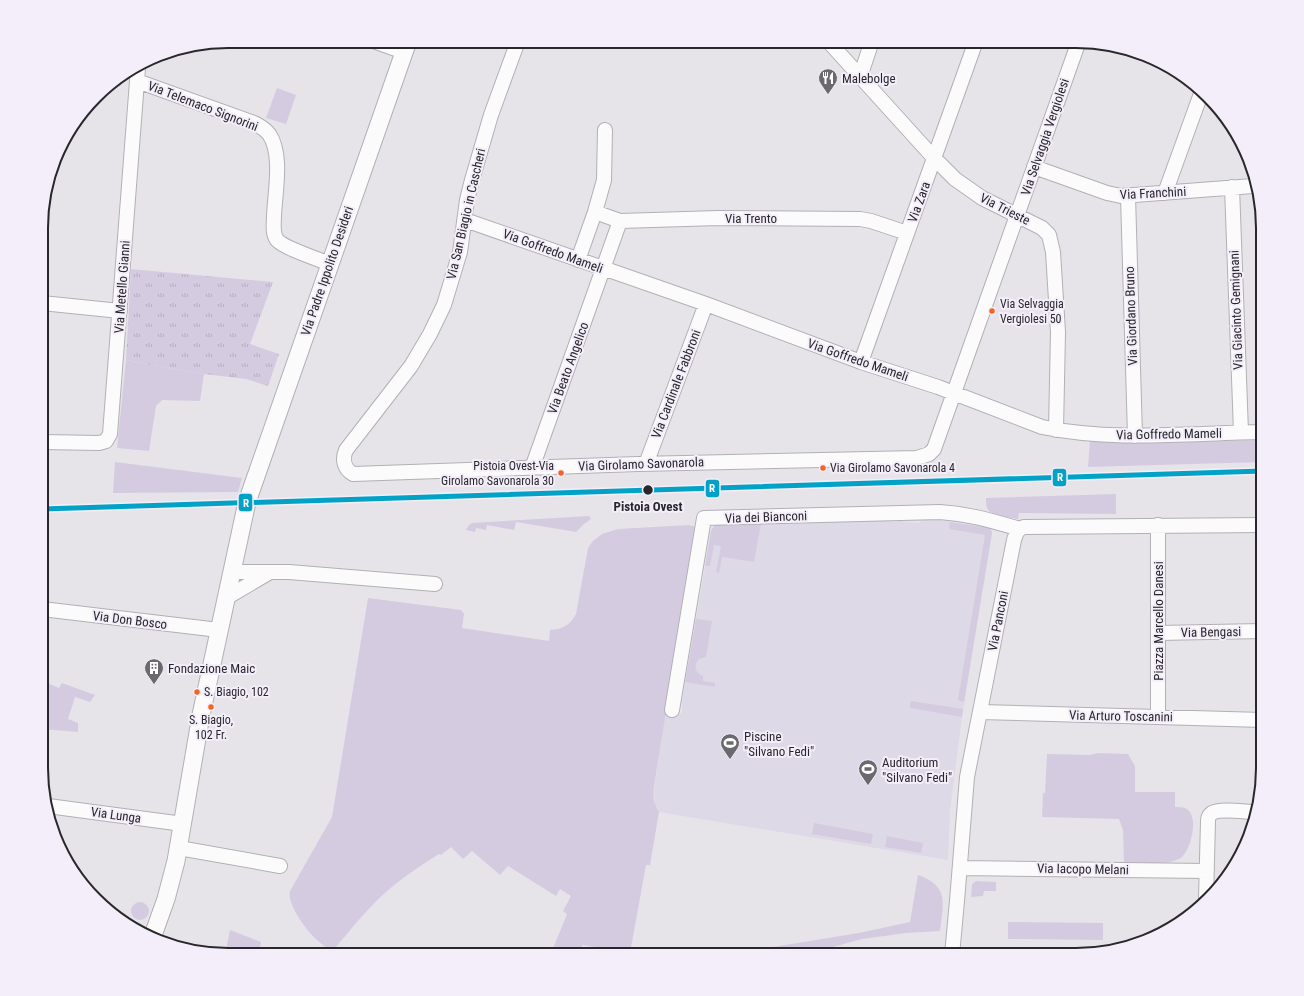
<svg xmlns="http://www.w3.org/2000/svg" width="1304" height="996" viewBox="0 0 1304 996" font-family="'Roboto Condensed',sans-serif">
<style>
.built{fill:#ded9e6}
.grass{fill:#d4cbe1}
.park{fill:url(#park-tufts)}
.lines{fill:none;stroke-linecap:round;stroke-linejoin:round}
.minor-casing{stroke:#b2b0b5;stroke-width:16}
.tertiary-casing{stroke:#b2b0b5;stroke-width:19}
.minor{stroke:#fbfbfc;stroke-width:14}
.tertiary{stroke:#fbfbfc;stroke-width:17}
.rail-1-casing{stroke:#f3eefa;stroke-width:8}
.rail-1{stroke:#02a2c6;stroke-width:5}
.bus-dot{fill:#f26522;stroke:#f3eefa;stroke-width:1.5}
.stop-dot{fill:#28272b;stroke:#f3eefa;stroke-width:1.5}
.labels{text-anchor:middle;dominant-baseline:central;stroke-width:4;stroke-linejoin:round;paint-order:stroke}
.bus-label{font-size:12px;fill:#28272b;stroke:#f3eefa;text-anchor:start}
.poi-label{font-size:13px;fill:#28272b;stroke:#f3eefa;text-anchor:start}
.street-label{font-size:13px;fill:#28272b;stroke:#f3eefa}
.stop-label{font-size:13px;font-weight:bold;fill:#28272b;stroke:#f3eefa}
.rim{fill:none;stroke:#28272b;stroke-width:2}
.line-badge{stroke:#f3eefa;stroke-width:1.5}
.badge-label{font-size:11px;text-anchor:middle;font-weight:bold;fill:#fff}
</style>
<defs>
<pattern id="park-tufts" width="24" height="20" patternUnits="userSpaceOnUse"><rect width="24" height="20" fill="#d4cbe1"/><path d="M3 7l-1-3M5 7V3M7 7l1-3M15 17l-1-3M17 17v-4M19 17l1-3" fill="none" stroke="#b6aec1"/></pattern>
</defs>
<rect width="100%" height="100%" fill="#e6e4e9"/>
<!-- built -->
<path class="built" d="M 922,517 L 989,528 L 991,529 L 992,533 L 962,717 L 950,811 L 948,860 L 659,812 L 655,807 L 654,789 L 666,711 L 682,714 L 682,701 L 711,531 L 714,526 L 716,525 L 882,519 L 886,521 L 896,522 L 897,519 L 903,520 L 903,522 L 920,523 Z"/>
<!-- grass -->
<path class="grass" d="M 277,88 L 296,95 L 286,124 L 266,118 Z
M 126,360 L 204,374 L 200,401 L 162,400 L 156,406 L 149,451 L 117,448 Z
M 1263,440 L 1263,462 L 1088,467 L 1090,441 L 1155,443 Z
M 115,462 L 242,478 L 238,492 L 113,493 Z
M 1116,494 L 1116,514 L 1019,513 L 1018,519 C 1012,518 991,515 988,510 C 986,507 986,501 986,498 Z
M 589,516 L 591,519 L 584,524 L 576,532 L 516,522 L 514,530 L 487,525 L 486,530 L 476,528 L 475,532 L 466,530 L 469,525 L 472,523 Z
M 950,522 L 990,528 L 992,533 L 964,702 L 958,700 L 985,535 L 949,529 Z
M 761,523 L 754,562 L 722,557 L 719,573 L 716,572 L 721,546 L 714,545 L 710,566 L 705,566 L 711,531 L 714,526 L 716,525 Z
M 689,525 L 696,527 L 654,786 C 653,795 653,804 659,812 L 650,865 L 646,865 L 630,953 L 583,945 L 576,955 L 555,955 L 554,946 L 567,914 L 563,911 L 571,896 L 560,889 L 556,896 L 508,866 L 500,875 L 472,851 L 463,859 L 451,847 L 441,855 L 439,854 C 423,864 408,874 393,886 C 370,905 351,929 332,952 C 325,946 317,941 311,934 C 303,925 287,903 290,891 L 332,817 L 368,598 L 461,610 L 464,614 L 462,628 L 549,641 L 550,630 C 563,629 570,625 576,614 L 588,548 L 593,541 L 602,534 L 618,529 Z
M 696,619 L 712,621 L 706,657 L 699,659 C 693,666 695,673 703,676 L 703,681 L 715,683 L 715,687 L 685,682 Z
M 42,681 L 59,688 L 62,683 L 95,695 L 90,702 L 75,697 L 68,719 L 78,723 L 78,732 L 42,729 Z
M 911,701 L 963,709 L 962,717 L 910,708 Z
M 1098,753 L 1128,754 L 1135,766 L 1135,792 L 1175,792 L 1175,807 C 1179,807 1184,807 1187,809 C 1199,817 1191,849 1182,857 C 1171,866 1138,864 1124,864 L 1123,830 L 1119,819 L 1042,817 L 1043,793 L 1045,793 L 1047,754 L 1090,755 Z
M 814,823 L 873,834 L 871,844 L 812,834 Z
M 887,836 L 923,843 L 921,853 L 885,847 Z
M 918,875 C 950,886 943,905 940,931 L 906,933 L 862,939 L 804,955 L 724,955 L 859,933 L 910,922 Z
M 976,881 L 996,882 L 996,891 L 984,891 L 983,896 L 971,897 L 972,884 Z
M131 911a9 9 0 1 1 18 0a9 9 0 1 1-18 0Z
M 1008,922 L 1103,923 L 1103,940 L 1008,939 Z
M 230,930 L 261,942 L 259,955 L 225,955 Z"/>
<!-- park -->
<path class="park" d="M 131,269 L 273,282 L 250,344 L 279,354 L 268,386 L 246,379 L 204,374 L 126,360 Z"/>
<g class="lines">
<!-- minor casing -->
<g class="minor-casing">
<path id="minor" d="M 373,41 L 404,52
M 518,41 L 491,115 L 472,180 L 467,200 L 460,252 L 444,305 L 430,334 L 411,366 L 346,450 C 342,459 344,469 353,474 L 638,464 L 917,458 L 929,454 L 934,449 L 1079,41
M 828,41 L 934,158 L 955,179 L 982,198 L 1042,228 L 1049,235 L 1053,252 L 1058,332 L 1056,430
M 860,77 L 872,41
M 137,81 L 254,123 C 260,126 265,129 269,134 C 283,154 275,192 274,216 C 274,223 272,233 277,240 C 284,248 318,259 330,264
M 1034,167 L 1107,193 L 1121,196 L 1253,186
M 1232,187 L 1241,432
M 1165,193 L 1202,91
M 1128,196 L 1135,436
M 595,212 L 620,221 L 718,218 L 860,219 L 871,221 L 907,233
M 465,220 L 706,304 L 861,362 L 938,387 L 1042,427 C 1114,442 1190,433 1263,432
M 578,260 L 595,212 L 604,180 L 605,130
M 42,303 L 120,311
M 861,362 L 976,41
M 42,442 L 99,443 L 106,441 L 110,434 L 138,68
M 646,464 L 706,304
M 532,468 L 620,221
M 1158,525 L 1158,717
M 231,572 L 289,572 L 435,584
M 226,598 L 270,572
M 42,609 L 219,630
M 1158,633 L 1263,631
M 672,710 L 704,518 L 940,512 C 970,514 992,521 1020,529
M 980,712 L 1263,720
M 48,806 L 183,824
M 179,848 L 280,866
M 960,868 L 1207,871
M 1206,899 L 1208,821 C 1208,818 1209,815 1212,813 C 1220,808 1246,812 1255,812
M 952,955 L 957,901 L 967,777 L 1014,540 C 1016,534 1017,529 1024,527 L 1263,525"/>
</g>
<!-- tertiary casing -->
<g class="tertiary-casing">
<path id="tertiary" d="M 152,938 L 166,899 L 176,861 L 201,715 L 247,502 L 408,41"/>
</g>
<!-- minor -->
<use href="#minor" class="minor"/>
<!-- tertiary -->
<use href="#tertiary" class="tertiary"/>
<!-- rail-1 casing -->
<g class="rail-1-casing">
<path id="rail-1" d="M 42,509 L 1263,471"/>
</g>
<!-- rail-1 -->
<use href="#rail-1" class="rail-1"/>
</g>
<!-- icons -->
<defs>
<g id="restaurant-pin" transform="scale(1)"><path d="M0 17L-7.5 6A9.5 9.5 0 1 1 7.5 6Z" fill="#6a696e" stroke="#f3eefa"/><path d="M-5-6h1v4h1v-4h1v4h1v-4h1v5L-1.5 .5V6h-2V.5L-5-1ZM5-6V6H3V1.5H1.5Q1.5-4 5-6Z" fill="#fff"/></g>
<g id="building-pin" transform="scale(1)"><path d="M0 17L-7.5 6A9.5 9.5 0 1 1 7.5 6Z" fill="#6a696e" stroke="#f3eefa"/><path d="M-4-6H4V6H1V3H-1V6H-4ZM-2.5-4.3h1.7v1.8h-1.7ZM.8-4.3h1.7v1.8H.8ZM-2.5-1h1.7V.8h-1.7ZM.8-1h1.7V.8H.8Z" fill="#fff"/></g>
<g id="stadium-pin" transform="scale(1)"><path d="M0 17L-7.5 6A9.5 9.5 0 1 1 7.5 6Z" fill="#6a696e" stroke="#f3eefa"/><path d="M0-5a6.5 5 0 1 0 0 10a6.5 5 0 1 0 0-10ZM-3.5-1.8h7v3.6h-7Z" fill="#fff"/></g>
</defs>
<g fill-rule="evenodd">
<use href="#restaurant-pin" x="828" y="78"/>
<use href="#building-pin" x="154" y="668"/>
<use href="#stadium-pin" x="730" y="743"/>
<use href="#stadium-pin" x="868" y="769"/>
</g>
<!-- markers -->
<g class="bus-dot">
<circle cx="992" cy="311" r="3.5"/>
<circle cx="823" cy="468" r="3.5"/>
<circle cx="561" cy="473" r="3.5"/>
<circle cx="197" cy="692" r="3.5"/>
<circle cx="211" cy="707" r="3.5"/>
</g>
<circle class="stop-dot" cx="648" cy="490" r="5.5"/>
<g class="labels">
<!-- bus labels -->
<g class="bus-label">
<text x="1000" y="304">Via Selvaggia<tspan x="1000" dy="15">Vergiolesi 50</tspan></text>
<text x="554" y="466" text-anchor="end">Pistoia Ovest-Via<tspan x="554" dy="15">Girolamo Savonarola 30</tspan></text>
<text x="830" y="468">Via Girolamo Savonarola 4</text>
<text x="204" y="692">S. Biagio, 102</text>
<text x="211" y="720" text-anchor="middle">S. Biagio,<tspan x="211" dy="15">102 Fr.</tspan></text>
</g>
<!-- poi labels -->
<g class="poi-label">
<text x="842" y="78">Malebolge</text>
<text x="168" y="668">Fondazione Maic</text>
<text x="744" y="736">Piscine<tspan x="744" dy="15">"Silvano Fedi"</tspan></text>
<text x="882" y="762">Auditorium<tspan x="882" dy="15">"Silvano Fedi"</tspan></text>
</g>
<!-- street labels -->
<g class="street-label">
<text transform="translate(203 106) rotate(21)">Via Telemaco Signorini</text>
<text transform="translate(1045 137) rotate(-71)">Via Selvaggia Vergiolesi</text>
<text transform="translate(1153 193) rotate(-3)">Via Franchini</text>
<text transform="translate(919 202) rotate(-70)">Via Zara</text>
<text transform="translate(1005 209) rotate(27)">Via Trieste</text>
<text transform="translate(466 214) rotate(-77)">Via San Biagio in Cascheri</text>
<text x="751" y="218">Via Trento</text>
<text transform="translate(553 251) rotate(20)">Via Goffredo Mameli</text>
<text transform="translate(327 271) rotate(-71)">Via Padre Ippolito Desideri</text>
<text transform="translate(122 287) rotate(-86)">Via Metello Gianni</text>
<text transform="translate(1236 310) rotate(-92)">Via Giacinto Gemignani</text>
<text transform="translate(1131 316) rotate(-92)">Via Giordano Bruno</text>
<text transform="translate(858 360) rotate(19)">Via Goffredo Mameli</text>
<text transform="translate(568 368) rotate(-70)">Via Beato Angelico</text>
<text transform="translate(676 384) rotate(-69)">Via Cardinale Fabbroni</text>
<text transform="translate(1169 434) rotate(-1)">Via Goffredo Mameli</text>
<text transform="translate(641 464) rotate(-2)">Via Girolamo Savonarola</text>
<text transform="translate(766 517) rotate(-2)">Via dei Bianconi</text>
<text transform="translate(130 620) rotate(7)">Via Don Bosco</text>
<text transform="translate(998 621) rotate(-79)">Via Panconi</text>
<text transform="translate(1158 621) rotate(-90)">Piazza Marcello Danesi</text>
<text transform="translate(1211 632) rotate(-1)">Via Bengasi</text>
<text transform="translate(1121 716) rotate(1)">Via Arturo Toscanini</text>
<text transform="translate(116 815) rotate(8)">Via Lunga</text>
<text transform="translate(1083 869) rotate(1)">Via Iacopo Melani</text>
</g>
<!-- stop labels -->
<g class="stop-label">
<text x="648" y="506">Pistoia Ovest</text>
</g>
</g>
<!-- crop -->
<path d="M0 0H1304V996H0ZM228 48H1076A180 180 0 0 1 1256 228V768A180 180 0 0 1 1076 948H228A180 180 0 0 1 48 768V228A180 180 0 0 1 228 48Z" fill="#f3eefa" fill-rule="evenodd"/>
<path class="rim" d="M228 48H1076A180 180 0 0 1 1256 228V768A180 180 0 0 1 1076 948H228A180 180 0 0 1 48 768V228A180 180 0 0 1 228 48Z"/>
<g class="line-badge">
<rect x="1052" y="468" width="15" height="19" rx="4" fill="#02a2c6"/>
<rect x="705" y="479" width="15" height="19" rx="4" fill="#02a2c6"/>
<rect x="238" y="493" width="15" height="19" rx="4" fill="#02a2c6"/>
</g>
<g class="badge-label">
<text x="1060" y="481">R</text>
<text x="712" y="492">R</text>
<text x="246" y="507">R</text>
</g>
</svg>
